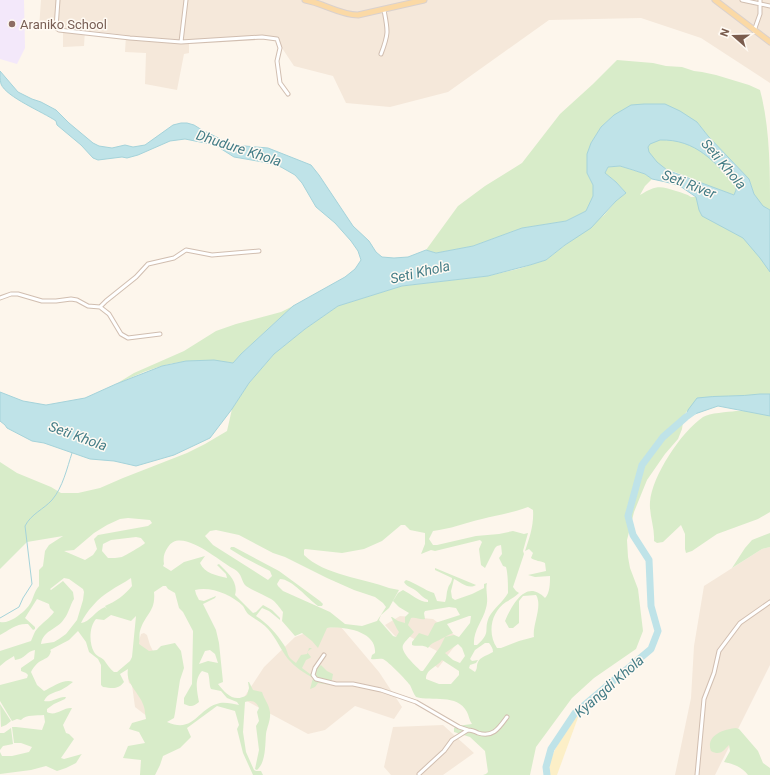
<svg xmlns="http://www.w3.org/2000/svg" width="770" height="775" viewBox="0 0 770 775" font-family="Roboto,sans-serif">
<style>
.residential{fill:#f5e8da}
.education{fill:#f3e8fa}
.green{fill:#d8ecc9;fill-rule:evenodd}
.sand{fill:#fcefc7}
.water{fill:#bfe3e8;stroke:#a5d3da;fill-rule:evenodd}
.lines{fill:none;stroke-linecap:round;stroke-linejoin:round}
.stream{stroke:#a5d3da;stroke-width:1}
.river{stroke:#bfe3e8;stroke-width:7}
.street-casing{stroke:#d1beb0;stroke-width:5}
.primary-casing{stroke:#dad1cd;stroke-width:7}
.street{stroke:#fff;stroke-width:3}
.primary{stroke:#fbd9a5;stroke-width:5}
.education-dot{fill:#8d6e63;stroke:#fffaf3;stroke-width:1.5}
.labels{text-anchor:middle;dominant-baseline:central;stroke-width:3;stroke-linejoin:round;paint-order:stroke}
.education-label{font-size:13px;fill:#785e54;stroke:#fffaf3;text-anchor:start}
.water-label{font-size:14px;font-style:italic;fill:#437c86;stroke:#fffaf3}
</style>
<rect width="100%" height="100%" fill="#fdf6ec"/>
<!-- residential -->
<path class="residential" d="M 41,0 L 770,0 L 770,83 L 701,38 L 641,18 L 549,20 L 448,92 L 390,107 L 346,103 L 333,76 L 294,66 L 274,36 L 212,41 L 189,41 L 189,53 L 184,54 L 177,90 L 145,84 L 146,53 L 125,52 L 126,35 L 85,30 L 84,46 L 63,47 L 63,31 L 39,28 Z
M 770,547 L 770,665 L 715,775 L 675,775 L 691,698 L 694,646 L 704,586 L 762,549 Z
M 400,616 L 433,619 L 460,639 L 438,668 L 430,662 L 437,651 L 401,632 L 396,637 L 385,625 Z
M 341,627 L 379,672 L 402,707 L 394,719 L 355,706 L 325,730 L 308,734 L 243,699 L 264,667 L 295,637 L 319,628 Z
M 144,633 L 147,635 L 150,645 L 155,655 L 148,717 L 135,707 L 132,685 L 129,683 L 128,678 L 141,634 Z
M 443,725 L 474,753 L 443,775 L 391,775 L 384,767 L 393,727 Z"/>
<!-- education -->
<path class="education" d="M 0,0 L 24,0 L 25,48 L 17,64 L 0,59 Z"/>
<!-- green -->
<path class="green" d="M 617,60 L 653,63 L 666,66 L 682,67 L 694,71 L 702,72 L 716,75 L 749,85 L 760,90 C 770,127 770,171 770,210 L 763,207 L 754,194 L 749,179 L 708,136 L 697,122 L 614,115 L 601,127 L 591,143 L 587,173 L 593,185 L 593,196 L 586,211 L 566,221 L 522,228 L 473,246 L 436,253 L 426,250 L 458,206 L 485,186 L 522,163 L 560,114 L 593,84 Z
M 662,121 L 714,161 L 736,186 L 736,190 L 734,195 L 708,186 L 694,179 L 607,147 Z
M 620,166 L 645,174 L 652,179 L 645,186 L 640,195 C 655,186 659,185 676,191 C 682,193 687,194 691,197 L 696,197 L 770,261 L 770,395 C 757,394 748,397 735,400 C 720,404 704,407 688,410 L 684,415 L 682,429 L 678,439 L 665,454 L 647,480 L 634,512 L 627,540 L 628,557 L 630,568 L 638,589 L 643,631 L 636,649 L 594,678 L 572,698 L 536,747 L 530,775 L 483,775 L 486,774 L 488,772 L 485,751 L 470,737 L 454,732 L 454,728 L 457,726 L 472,724 C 469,720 469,716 467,712 C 457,693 432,702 416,697 C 413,693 412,689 410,685 C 406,680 389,662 383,659 C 379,658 375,660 371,659 L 372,655 L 375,653 C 377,631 343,626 327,628 L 318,648 L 312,641 L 302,633 L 295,636 L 282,621 L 283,612 C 280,608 275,601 271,599 C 262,594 254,591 246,586 C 241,582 243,574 234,569 C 220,562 181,526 168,547 C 164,553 163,557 164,564 L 163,566 L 171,571 L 184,562 L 205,556 L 200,563 C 205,574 216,575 227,578 L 226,574 L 217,565 L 219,564 C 227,572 239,582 235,595 L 253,613 L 256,612 L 263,605 L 272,610 L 280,618 L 280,620 L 269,611 L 262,608 L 256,616 C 267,623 277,634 284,645 C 290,655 285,655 296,663 L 301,655 L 307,654 L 309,648 L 312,648 L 307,652 L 311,657 L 310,658 L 306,660 L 302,668 L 310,674 L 321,665 L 327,671 L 333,674 L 331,685 L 318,683 L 315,687 L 310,689 L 313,678 C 304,673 295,667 288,659 C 281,650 276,638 268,629 C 262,622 254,619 248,614 C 246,612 245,609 243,606 C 232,595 211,586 195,590 L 196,594 L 199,600 L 204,601 L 216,596 L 215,598 L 203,604 L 216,630 L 219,643 L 223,682 L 218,684 C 226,694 234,703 247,695 L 249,688 L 248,682 L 249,682 L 253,690 L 262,692 C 264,699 269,704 270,712 C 271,720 267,727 266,734 C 265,746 266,762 257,770 L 255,769 L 259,750 L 256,726 L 259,721 L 257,712 L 259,708 C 256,701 252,700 245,702 L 243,732 L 246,752 L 254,770 L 256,771 L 261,771 L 263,775 L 253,775 L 243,753 L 237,729 L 239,725 L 235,711 L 217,706 L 187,728 L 191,737 L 180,748 L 163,756 L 160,765 L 155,775 L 140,775 L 141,760 L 123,758 L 128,746 L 145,743 L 139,732 L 129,729 L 132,723 L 146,719 C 145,715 145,710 144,707 C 141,694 125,684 128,669 L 120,674 L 124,682 C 118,690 112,688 103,687 L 101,685 L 101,665 L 98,659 L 89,652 L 86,642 L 78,631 L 69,640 L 50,650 L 51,651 C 49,659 45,658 39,662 C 36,664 34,667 32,670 L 31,672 L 37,685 L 44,691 C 52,687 65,678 73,682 C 69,685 65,688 61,690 C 54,693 48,693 44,701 C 52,703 58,696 66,697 L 65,699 L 54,704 L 47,709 L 47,712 C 56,717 63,707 72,708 L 63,725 L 66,733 L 69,734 L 74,739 L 61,758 L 64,759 L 82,754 L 81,755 L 76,763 L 66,768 L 57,771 L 46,766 L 31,770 L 0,774 L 0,752 L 2,756 L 12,756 L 29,752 L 32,747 L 21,743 L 14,743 L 12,727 L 16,727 L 42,730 L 45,722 L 44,715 C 36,716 27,714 21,720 L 17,719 L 12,721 L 0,701 L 0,685 L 27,678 L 28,675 L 26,673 L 21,671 L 21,668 L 34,659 L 35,650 C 27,651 25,659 15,660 L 14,656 L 6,661 L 0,666 L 0,651 L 31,641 C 33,637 34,632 37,629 C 42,623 50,618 54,612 L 50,608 L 49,604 L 37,599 L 25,618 L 35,627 L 35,629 L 33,630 L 28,624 C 17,623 9,630 0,635 L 0,622 C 6,623 9,621 15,618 C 22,613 28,609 32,600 C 34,595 35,591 39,586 L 39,570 L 43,566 L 45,551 L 49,545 L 63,536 L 27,542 L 0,569 L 0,462 L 17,473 L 51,487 L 61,493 L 78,493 L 100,488 L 123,478 L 187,453 L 205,444 L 227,431 L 232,409 L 249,383 L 274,354 L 305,329 L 338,306 L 402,286 L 488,276 L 518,269 L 546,260 L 604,215 L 616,201 L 626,193 L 616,182 L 605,173 L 608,167 ZM 528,507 L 533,510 C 534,524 530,537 525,551 L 529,549 L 533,553 L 531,558 C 535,561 541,561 545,563 L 546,571 L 528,575 L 535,577 L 550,576 C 550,583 550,593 545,598 C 526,578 512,605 505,621 L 509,628 L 513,628 L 519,623 L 519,601 L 523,596 L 536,595 C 543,606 532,625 534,637 L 519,641 L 501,648 L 497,648 C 487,633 491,612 506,602 C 511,599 515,597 519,593 L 516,591 L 513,587 L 524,554 L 523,551 L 528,533 L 524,534 L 513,531 L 499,534 L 476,536 L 437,545 L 433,545 L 429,539 L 433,531 C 450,529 465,523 482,519 C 497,515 513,513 528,507 ZM 128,518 L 150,520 L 152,523 L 148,526 L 98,535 L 94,539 L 97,549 L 93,555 L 85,560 L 64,551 L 74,550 L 94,533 L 107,525 L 120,519 ZM 401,525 L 405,525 L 410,530 L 425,533 L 425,544 L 421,554 L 431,550 L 435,551 L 480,540 L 482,542 L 479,549 L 481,565 L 485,568 L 495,548 L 497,546 L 501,545 L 502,554 L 499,558 L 503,566 L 506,567 C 508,574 508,585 508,593 C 503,602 494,608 489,617 C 483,631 492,632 477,645 L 474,645 C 473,630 483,621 486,608 C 489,598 485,590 487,583 L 484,584 L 484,588 L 472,594 L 455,600 L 452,598 L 451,591 L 454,579 C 461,582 468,590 476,585 L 435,568 L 435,570 L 452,578 C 452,583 449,584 448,588 C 446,593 447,598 445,602 L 437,601 L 434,593 C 424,590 416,583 406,580 L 404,582 C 407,587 411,587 415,590 C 420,593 421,597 428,600 L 428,602 C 419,602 411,594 403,590 L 398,593 L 393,601 L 399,607 L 409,613 L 405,617 L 405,623 L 398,621 L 392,617 L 391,617 L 397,629 L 399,632 L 396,637 L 393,636 L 379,620 L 381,615 L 389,608 L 399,590 L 389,588 C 363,578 324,575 304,555 L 304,550 L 305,549 L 342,553 L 364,549 L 382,541 ZM 216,530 L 239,535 L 273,553 L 285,557 L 327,578 L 354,590 L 375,597 L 383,603 L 386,607 L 377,621 L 362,626 L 345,624 L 330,612 L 283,591 L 278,586 L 277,584 L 280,579 C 292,579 308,599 318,606 L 322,606 L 323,604 L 320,601 L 279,571 L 234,547 L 231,547 L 230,549 L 243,557 L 270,571 L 272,576 L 268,580 L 213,545 L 205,536 L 210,531 ZM 136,537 L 141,538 L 145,543 C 142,546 126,555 122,557 C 118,558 112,558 108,558 L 102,551 L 103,544 L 111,540 ZM 64,578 L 69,579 L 83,589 L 84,592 L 83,600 L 77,620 L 66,634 L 59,639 L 54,642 L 41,644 C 43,630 57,630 64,619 C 69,613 70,605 74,599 L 73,592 L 63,581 L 51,590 L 50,589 ZM 131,578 L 132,586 C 125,595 115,602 105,606 L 107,609 L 105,607 C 95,611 90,622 81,623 C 86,612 99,597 110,591 C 117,586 124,583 131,578 ZM 163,586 L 166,586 L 168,589 L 175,593 L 179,608 L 183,612 L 193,631 L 192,684 L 184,698 L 184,704 C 191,707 193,707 199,702 C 197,691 194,679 202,671 L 208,673 C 210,679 209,685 211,689 L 221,691 L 227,698 L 237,702 L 239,705 C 233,704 226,702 220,703 C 197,708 195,734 167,722 L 174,718 L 175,713 L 180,680 L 184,668 L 181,651 L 175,643 L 161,646 L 157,650 L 149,651 L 139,644 C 140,639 139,634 140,631 C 145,614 156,612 154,592 ZM 449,607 L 456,608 L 460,615 L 435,623 L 428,636 L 419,633 L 412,642 L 412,645 C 418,647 423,644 428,648 C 433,641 435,643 441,639 C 445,637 448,635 453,633 L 447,624 L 469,616 L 471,616 L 470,623 L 459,637 L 454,635 L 445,637 L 440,647 L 423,671 L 421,671 C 416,666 400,652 403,645 C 405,641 411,636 414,632 L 408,625 L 411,618 C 416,617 420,620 425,619 L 424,613 L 425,611 ZM 111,615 L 131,621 L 136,616 L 132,657 L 130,661 L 117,672 L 114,672 C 110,669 107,664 104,660 C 101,657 96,656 94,652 C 89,643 89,627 96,619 L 104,620 ZM 485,643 L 489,643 C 491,646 493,648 493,652 C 488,655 480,657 478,662 C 476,666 478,668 475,672 L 469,668 L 470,665 L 476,663 L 478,660 L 472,661 L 470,659 L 475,650 ZM 458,644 L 462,648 L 465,656 L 460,663 L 453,660 L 445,653 ZM 210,650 L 215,654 L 218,663 L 208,661 L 199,664 L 205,651 ZM 442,660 L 459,671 L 459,675 L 451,684 L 439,684 L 426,679 C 426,669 437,667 442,660 Z
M 293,306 L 241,354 L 233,363 C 210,360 185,359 162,366 C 146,370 131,378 116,384 L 134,373 L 184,351 L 216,331 L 236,324 L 281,312 Z
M 736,411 L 770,411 L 770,512 L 758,519 L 717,534 L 692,551 L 686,553 L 685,549 L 685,534 L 681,525 L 663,542 L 657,543 L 654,541 C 655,528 649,515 650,502 C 652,476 681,432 703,417 C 709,413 728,412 736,411 Z
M 770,533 L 770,547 L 762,549 L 732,568 L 745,548 L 752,540 Z
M 0,704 L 11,721 L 6,725 L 1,727 Z
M 11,728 L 13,744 L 3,746 L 0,750 L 0,733 L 4,733 Z
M 736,728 L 739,729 L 758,751 L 763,763 L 770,768 L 770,775 L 748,775 C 742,767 734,764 724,762 L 730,751 L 729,745 C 723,751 720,756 711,751 C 705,735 725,729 736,728 Z"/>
<!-- sand -->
<path class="sand" d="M 580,712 L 557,775 L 550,775 C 545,756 570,727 580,712 Z"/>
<!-- water -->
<path class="water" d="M 0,71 L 18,92 L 32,99 L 41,102 L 56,110 L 69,123 L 93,143 L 99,146 L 112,148 L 125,145 L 133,147 L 145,145 L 173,125 L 181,123 L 187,123 L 194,125 L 202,130 L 233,145 L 268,148 L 311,165 L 319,175 L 353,226 L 369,241 L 376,252 L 382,257 L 394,258 L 408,257 L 426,250 L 436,253 L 473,246 L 522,228 L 566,221 L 586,211 L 593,196 L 593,185 L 587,173 L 587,154 L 591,143 L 601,127 L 614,115 L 631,105 L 644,104 L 665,104 L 680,111 L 697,122 L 708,136 L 749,179 L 754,194 L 763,206 L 770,210 L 770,272 L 760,258 L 743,238 L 702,216 L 699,210 L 696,197 L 680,186 L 666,182 L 652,179 L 645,174 L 633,170 L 620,166 L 608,167 L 605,173 L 616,182 L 626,193 L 616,201 L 591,228 L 565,245 L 546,260 L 530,265 L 488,276 L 402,286 L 338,306 L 305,329 L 274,354 L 249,383 L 232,409 L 210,438 L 174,455 L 136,466 L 114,461 L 90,459 L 44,443 L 32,441 L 7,428 L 5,425 L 0,421 L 0,392 L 23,401 L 46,405 L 85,398 L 116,384 L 162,366 L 186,361 L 214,360 L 233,363 L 241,354 L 293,306 L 345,277 L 355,269 L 361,260 L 358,251 L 351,241 L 335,223 L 316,207 L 302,183 L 295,175 L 281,167 L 263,162 L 234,157 L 215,145 L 185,139 L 170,141 L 138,155 L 127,158 L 122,157 L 98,160 L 93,158 L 81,145 L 57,125 L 56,121 C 43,112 6,97 1,84 C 0,80 0,75 0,71 ZM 660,140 C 696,139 715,162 736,186 L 736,190 L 734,195 L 667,170 L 657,162 L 649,152 L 648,147 L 650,144 Z
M 760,394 L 770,394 L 770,416 L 718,406 L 686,417 L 688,410 L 697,398 C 718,395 739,397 760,394 Z"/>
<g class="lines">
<!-- stream -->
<path class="stream" d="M 0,618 L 19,607 L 23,598 L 32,584 L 25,526 C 31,514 44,509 52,500 C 63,487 67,468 72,453"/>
<!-- river -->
<path class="river" d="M 547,775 L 546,767 L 551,749 L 575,713 L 651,649 L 658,631 L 651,606 L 649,560 L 633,535 L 628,516 L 642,465 L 663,437 L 686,417 L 693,412"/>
<!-- street casing -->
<g class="street-casing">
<path id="street" d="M 58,0 L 56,28 L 59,30 L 130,38 L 181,42 L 186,0
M 742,0 L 770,6
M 754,31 L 760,14 L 760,0
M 181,42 L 262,37 L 277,39 L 280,48 L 277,61 L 280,83 L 288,94
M 381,54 C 389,33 388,31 384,10
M 0,298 L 11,294 L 18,294 L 42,301 L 56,301 L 71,299 L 77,300 L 88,306 L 100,307 L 109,314 L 121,334 L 128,338 L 160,334
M 100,307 L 106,301 L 136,277 L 148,264 L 174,258 L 186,250 L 212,255 L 259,251
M 324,655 L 315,668 L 313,675 L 316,679 L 336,684 L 353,684 L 381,690 L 416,702 L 459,727 L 468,730
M 419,774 L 444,751 L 452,740 L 468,730 C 472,730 474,731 478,733 C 493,738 499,728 507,717
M 697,775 L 704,699 L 714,673 L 719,651 L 740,623 L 770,602"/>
</g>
<!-- primary casing -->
<g class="primary-casing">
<path id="primary" d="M 305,0 C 323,3 340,15 358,15 L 424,0
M 715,0 L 770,42"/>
</g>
<!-- street -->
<use href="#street" class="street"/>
<!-- primary -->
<use href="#primary" class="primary"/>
</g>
<!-- markers -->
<circle class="education-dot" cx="12" cy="24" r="4"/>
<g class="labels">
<!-- education labels -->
<g class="education-label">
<text x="20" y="24">Araniko School</text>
</g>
<!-- water labels -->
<g class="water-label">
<text transform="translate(239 148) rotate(18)">Dhudure Khola</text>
<text transform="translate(724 164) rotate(50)">Seti Khola</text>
<text transform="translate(689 184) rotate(21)">Seti River</text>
<text transform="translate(420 272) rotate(-13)">Seti Khola</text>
<text transform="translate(78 436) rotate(20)">Seti Khola</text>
<text transform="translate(609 686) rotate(-41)">Kyangdi Khola</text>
</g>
</g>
<!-- north arrow -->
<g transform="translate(734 36) rotate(290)" stroke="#fffaf3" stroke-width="3" paint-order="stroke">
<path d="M0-3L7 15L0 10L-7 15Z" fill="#7a5c4d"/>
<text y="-6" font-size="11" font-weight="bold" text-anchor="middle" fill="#7a5c4d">N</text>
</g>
</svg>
